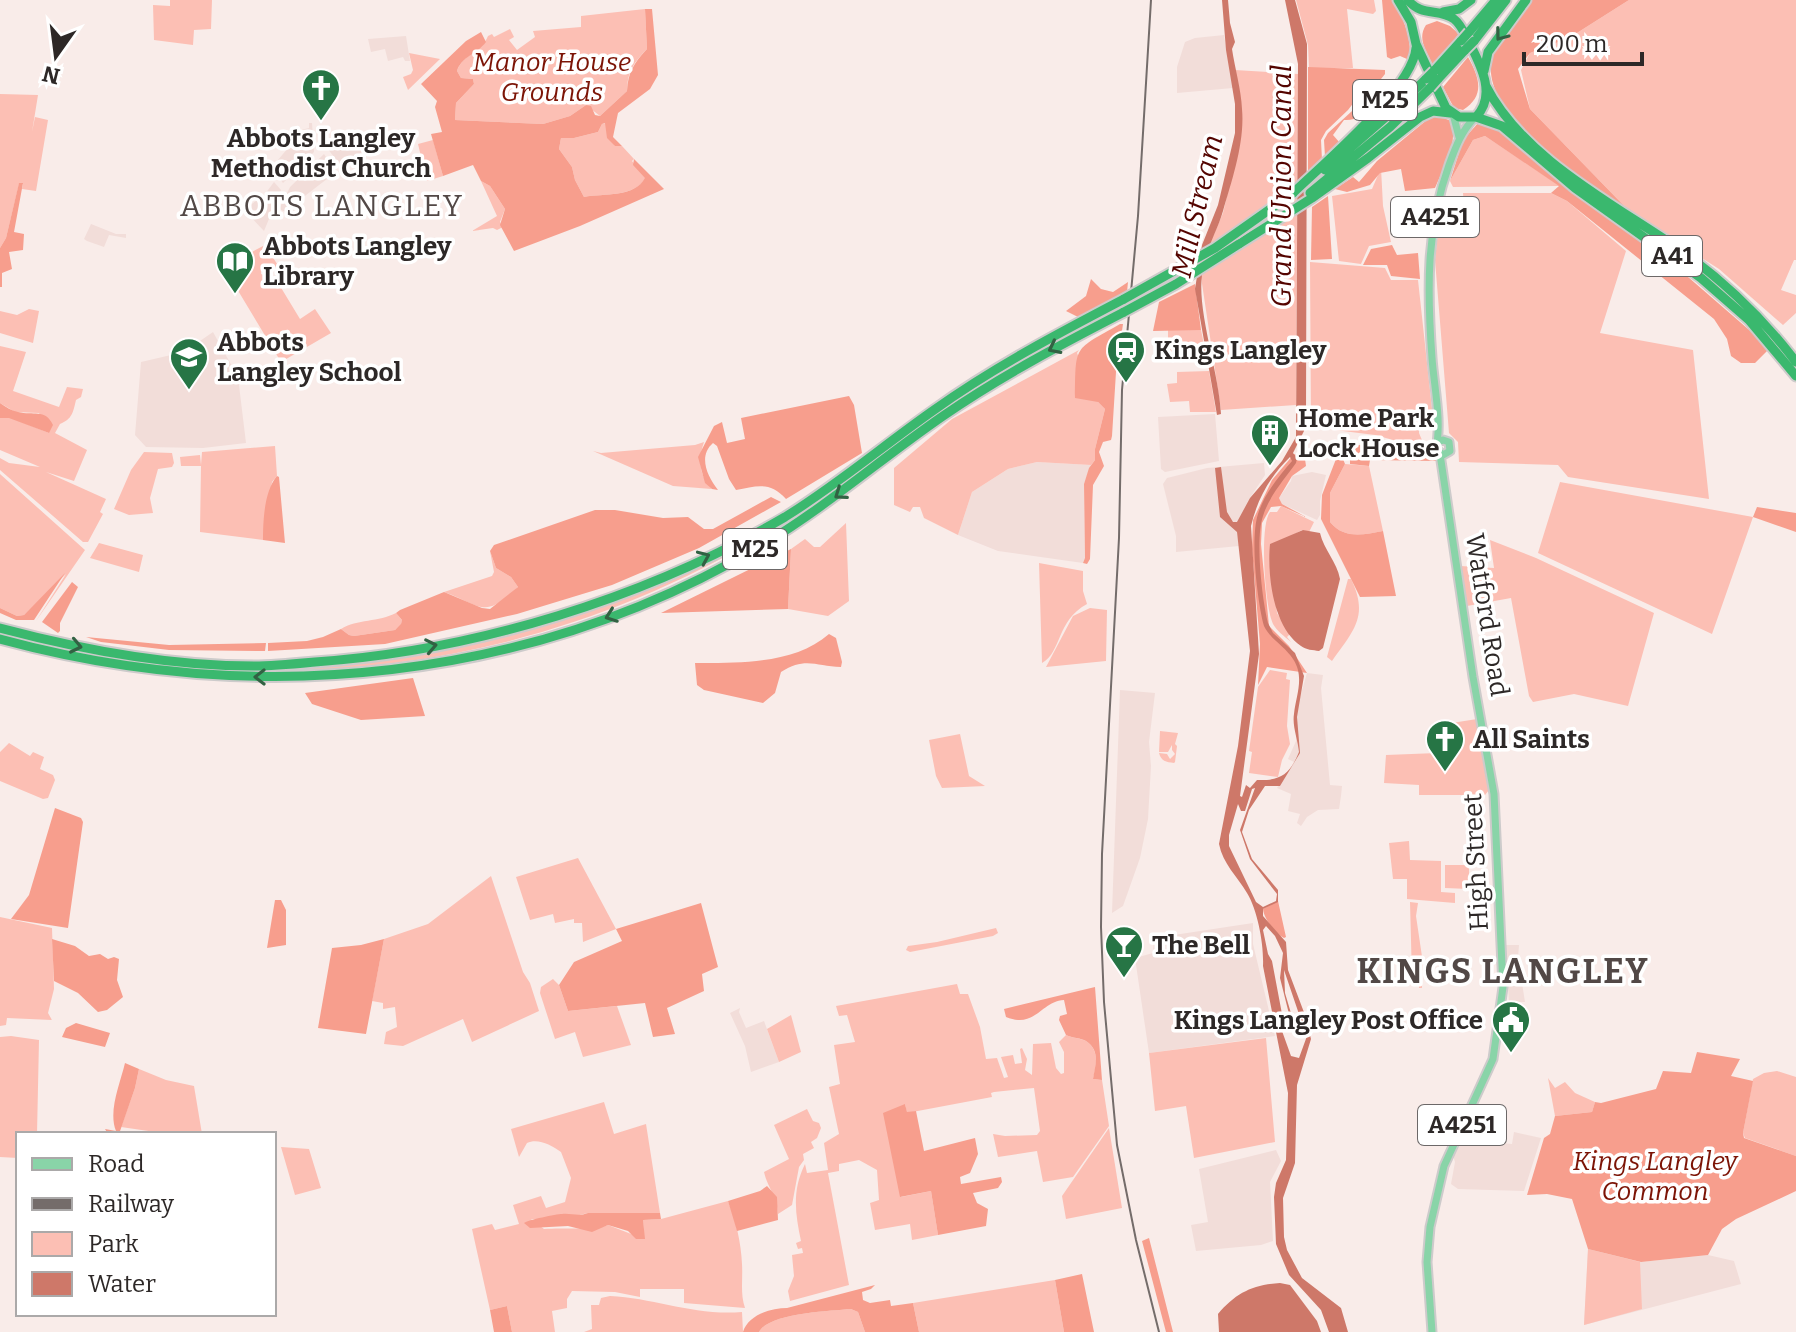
<svg xmlns="http://www.w3.org/2000/svg" width="1796" height="1332" viewBox="0 0 1796 1332" font-family="Bitter,serif">
<style>
.built{fill:#f2ddd9}
.green{fill:#fcbfb4}
.forest{fill:#f79e8d}
.water{fill:#ce7869;fill-rule:evenodd}
.lines{fill:none;stroke-linecap:round;stroke-linejoin:round}
.primary-casing{stroke:#cdcbcb;stroke-width:11}
.highway-casing{stroke:#cdcbcb;stroke-width:13}
.primary{stroke:#89d4a8;stroke-width:7}
.highway{stroke:#3ab86e;stroke-width:9}
.rail{stroke:#746c6a;stroke-width:2}
.highway-bridge-casing{stroke:#cdcbcb;stroke-width:13;stroke-linecap:butt}
.highway-bridge{stroke:#3ab86e;stroke-width:9}
.oneway{stroke:#326243}
.labels{text-anchor:middle;dominant-baseline:central;stroke-width:7;stroke-linejoin:round;paint-order:stroke}
.shield{fill:#fff;stroke:#6c6868;stroke-width:2}
.shield-label{font-size:24px;font-weight:bold;fill:#2d2827}
.park-label{font-size:26px;font-style:italic;fill:#7c1406;stroke:#fff}
.poi-label{font-size:26px;font-weight:bold;fill:#2d2827;stroke:#fff;text-anchor:start}
.street-label{font-size:26px;fill:#2d2827;stroke:#fff}
.water-label{font-size:28px;font-style:italic;fill:#540400;stroke:#fff}
.quarter-label{font-size:30px;letter-spacing:2px;fill:#524846;stroke:#fff}
.district-label{font-size:34px;font-weight:bold;letter-spacing:2px;fill:#524846;stroke:#fff}
</style>
<rect width="100%" height="100%" fill="#f9ece9"/>
<!-- built -->
<path class="built" d="M 1224,35 L 1233,88 L 1177,93 L 1177,67 L 1185,42 L 1195,38 Z
M 406,36 L 410,61 L 405,61 L 403,57 L 388,61 L 385,49 L 371,52 L 368,39 Z
M 309,123 L 312,123 L 314,152 L 283,183 L 272,167 L 288,148 L 286,134 L 309,128 Z
M 351,129 L 364,151 L 341,166 L 327,148 Z
M 324,154 L 336,172 L 297,202 L 300,205 L 290,214 L 279,209 L 290,187 Z
M 274,182 L 281,190 L 264,231 L 244,210 L 265,194 Z
M 91,224 L 116,234 L 126,234 L 126,238 L 109,235 L 104,247 L 87,241 L 84,239 Z
M 213,332 L 238,377 L 246,443 L 203,448 L 146,447 L 135,435 L 141,362 L 184,352 Z
M 1215,414 L 1219,461 L 1165,472 L 1161,469 L 1158,417 Z
M 1037,462 L 1091,465 L 1084,484 L 1085,559 L 1083,563 L 998,551 L 958,535 L 972,492 L 1008,469 Z
M 1264,463 L 1265,475 L 1250,498 L 1237,532 L 1239,546 L 1176,552 L 1176,536 L 1163,484 L 1167,478 L 1207,468 Z
M 1312,472 L 1326,475 L 1320,501 L 1320,515 L 1317,520 L 1282,504 L 1279,498 L 1291,481 L 1292,476 Z
M 1307,673 L 1323,675 L 1321,688 L 1330,785 L 1342,786 L 1341,796 L 1339,809 L 1318,810 L 1307,817 L 1301,826 L 1297,823 L 1300,814 L 1288,811 L 1291,794 L 1277,788 L 1294,762 L 1288,759 L 1296,741 L 1296,711 Z
M 1120,690 L 1155,693 L 1149,742 L 1151,766 L 1148,819 L 1140,858 L 1123,906 L 1112,913 Z
M 1253,923 L 1253,944 L 1275,1036 L 1149,1053 L 1135,958 L 1153,953 L 1154,938 Z
M 1505,945 L 1519,945 L 1518,958 L 1525,1002 L 1509,1002 Z
M 740,1008 L 739,1012 L 746,1028 L 764,1021 L 779,1062 L 751,1072 L 745,1046 L 730,1013 Z
M 1514,1132 L 1541,1138 L 1524,1191 L 1458,1189 L 1451,1184 L 1455,1162 L 1452,1153 L 1458,1139 L 1512,1144 Z
M 1276,1150 L 1281,1161 L 1270,1182 L 1273,1241 L 1261,1245 L 1196,1251 L 1191,1225 L 1208,1222 L 1199,1169 Z
M 1588,1249 L 1641,1262 L 1708,1255 L 1734,1261 L 1741,1284 L 1584,1325 Z"/>
<!-- green -->
<path class="green" d="M 170,0 L 212,0 L 211,29 L 194,30 L 193,45 L 154,40 L 153,5 L 170,6 Z
M 1296,0 L 1374,0 L 1376,11 L 1373,14 L 1347,9 L 1353,68 L 1309,68 L 1308,45 Z
M 1629,0 L 1796,0 L 1796,260 L 1794,260 L 1781,290 L 1796,295 L 1796,313 L 1783,325 L 1719,269 L 1631,213 L 1530,109 L 1521,70 L 1530,53 L 1569,38 Z
M 645,9 L 647,49 C 634,62 627,72 627,91 L 600,116 L 586,105 L 570,116 L 543,124 L 455,120 L 456,103 L 474,84 L 473,79 L 461,78 L 457,71 C 462,55 482,52 488,36 L 492,34 L 494,37 L 510,29 L 514,37 L 509,40 L 517,50 L 535,37 L 533,31 L 581,27 L 581,16 Z
M 409,53 L 440,59 L 408,90 L 403,77 L 411,74 L 413,70 Z
M 1235,70 L 1298,74 L 1296,405 L 1221,410 L 1201,277 L 1211,241 L 1223,213 L 1239,144 L 1242,113 Z
M 0,94 L 38,95 L 32,132 L 35,117 L 48,120 L 36,191 L 22,189 L 23,184 L 19,184 L 6,238 L 0,248 Z
M 606,123 L 615,146 L 622,146 L 634,159 L 632,161 L 646,178 C 633,198 604,193 584,197 L 575,180 L 572,167 L 559,149 L 561,138 L 574,138 L 598,132 L 602,124 Z
M 1485,136 L 1560,186 L 1453,187 L 1450,181 L 1473,140 Z
M 433,140 L 443,176 L 427,181 L 418,144 Z
M 1381,168 L 1383,206 L 1391,242 L 1369,246 L 1361,264 L 1339,261 L 1332,196 L 1372,189 Z
M 481,181 L 490,186 L 505,209 L 500,222 L 503,227 L 497,230 L 493,228 L 472,231 L 497,216 Z
M 1463,193 L 1551,193 L 1567,201 L 1626,251 L 1600,333 L 1693,350 L 1709,499 L 1568,477 L 1558,465 L 1459,462 L 1458,442 L 1449,433 L 1435,260 L 1438,231 L 1466,230 Z
M 265,245 L 279,267 L 261,265 L 261,274 L 269,277 L 269,280 L 276,280 L 277,274 L 281,274 L 284,281 L 280,286 L 300,319 L 315,309 L 331,333 L 281,362 L 231,279 L 248,254 Z
M 1310,262 L 1385,268 L 1391,280 L 1418,280 L 1433,418 L 1419,420 L 1419,433 L 1424,445 L 1404,443 L 1375,435 L 1311,427 Z
M 29,309 L 39,311 L 33,343 L 0,333 L 0,311 L 17,315 Z
M 1168,330 L 1201,330 L 1207,359 L 1168,360 Z
M 0,346 L 26,352 L 13,391 L 59,407 L 67,387 L 83,389 L 81,397 L 76,400 C 73,413 72,419 60,424 L 55,433 L 87,450 L 74,481 L 46,472 L 106,499 L 100,512 L 103,514 L 88,542 L 83,542 L 0,470 L 0,458 L 9,463 L 40,467 L 0,450 L 0,417 L 9,417 L 49,433 L 39,413 L 15,412 L 0,403 Z
M 1079,350 L 1077,353 L 1098,402 L 1105,409 L 1095,449 L 1095,460 L 1091,465 L 1037,462 L 1008,469 L 972,492 L 958,535 L 924,518 L 920,507 L 913,507 L 910,512 L 894,505 L 894,468 L 952,419 Z
M 1209,371 L 1216,412 L 1190,412 L 1189,401 L 1170,402 L 1167,384 L 1177,383 L 1177,372 Z
M 704,442 C 698,459 699,476 712,489 L 673,486 L 593,451 L 601,453 L 695,445 Z
M 275,446 L 277,476 L 272,482 L 263,540 L 200,532 L 201,466 L 181,466 L 180,457 L 200,455 L 201,465 L 202,452 Z
M 144,452 L 172,453 L 174,463 L 172,467 L 158,469 L 150,498 L 153,513 L 129,515 L 114,509 L 131,470 Z
M 1345,464 L 1369,466 L 1383,531 C 1362,535 1344,539 1330,522 L 1330,493 Z
M 0,474 L 85,550 L 36,621 L 66,574 L 24,615 L 17,616 L 0,608 Z
M 852,478 C 670,608 468,677 243,670 C 460,666 673,601 852,478 Z
M 1560,482 L 1753,517 L 1712,634 L 1538,553 Z
M 1281,506 L 1314,522 L 1309,532 L 1302,530 L 1270,547 L 1277,613 L 1290,634 L 1287,637 L 1291,642 C 1284,636 1277,631 1273,624 C 1265,607 1259,526 1270,512 L 1277,512 Z
M 846,523 L 849,601 L 828,616 L 788,609 L 791,549 L 805,539 L 814,547 L 820,547 Z
M 1490,540 L 1536,558 L 1654,613 L 1628,706 L 1574,694 L 1533,702 L 1529,696 L 1511,598 L 1467,606 L 1460,566 L 1494,568 Z
M 99,543 L 143,555 L 139,572 L 90,558 Z
M 490,551 L 496,568 L 511,577 L 518,587 C 483,620 483,606 444,592 L 492,576 L 494,572 Z
M 1039,563 L 1083,571 L 1083,591 L 1087,604 C 1056,621 1062,652 1042,663 Z
M 1348,579 L 1351,579 C 1369,616 1354,630 1332,661 L 1327,657 Z
M 1090,608 L 1107,610 L 1106,661 L 1046,667 L 1073,616 Z
M 396,613 L 402,620 L 401,625 L 395,630 L 354,636 L 349,635 L 341,629 C 357,619 379,622 396,613 Z
M 1270,670 L 1287,673 L 1286,679 L 1290,680 L 1287,726 L 1290,744 L 1282,760 L 1278,777 L 1249,773 L 1252,752 L 1249,751 L 1258,687 Z
M 1477,719 L 1489,790 L 1485,795 L 1419,795 L 1419,785 L 1384,783 L 1386,755 L 1437,753 L 1433,726 Z
M 1160,731 L 1178,733 L 1175,744 L 1177,746 L 1175,762 L 1174,763 C 1166,762 1161,761 1159,753 L 1167,754 L 1170,759 L 1175,754 L 1172,750 L 1172,745 L 1168,752 L 1159,752 Z
M 960,734 L 969,776 L 985,786 L 942,788 L 936,776 L 929,740 Z
M 9,743 L 30,756 L 33,752 L 44,757 L 40,769 L 53,775 L 55,780 L 48,798 L 43,799 L 0,781 L 0,752 Z
M 1409,841 L 1410,860 L 1441,861 L 1441,892 L 1455,893 L 1455,903 L 1407,899 L 1407,879 L 1393,879 L 1389,843 Z
M 578,858 L 616,929 L 583,942 L 582,923 L 574,923 L 574,919 L 555,923 L 553,914 L 530,920 L 516,877 Z
M 1445,865 L 1469,865 L 1469,889 L 1445,888 Z
M 491,876 L 523,972 L 530,983 L 539,1011 L 472,1042 L 463,1019 L 403,1046 L 384,1044 L 386,1032 L 397,1027 L 395,1007 L 383,1009 L 383,1003 L 372,1001 L 384,939 L 428,924 Z
M 1410,902 L 1418,903 L 1416,916 L 1424,970 L 1421,971 L 1422,988 L 1419,988 L 1419,978 L 1412,978 Z
M 0,917 L 52,928 L 54,989 L 48,1013 L 52,1020 L 7,1018 L 6,1025 L 0,1026 Z
M 996,928 L 998,933 L 993,936 L 910,952 L 906,950 L 908,946 L 937,942 Z
M 553,979 L 559,985 L 568,1011 L 617,1006 L 631,1045 L 583,1057 L 575,1032 L 555,1039 L 540,993 L 541,987 Z
M 957,984 L 960,994 L 968,994 L 980,1027 L 986,1059 L 997,1058 L 1004,1078 L 1008,1077 L 1001,1057 L 1013,1055 L 1015,1064 L 1022,1063 L 1020,1049 L 1022,1048 L 1027,1059 L 1025,1070 L 1032,1075 L 1033,1044 L 1051,1043 L 1056,1068 L 1061,1074 L 1064,1073 L 1064,1052 L 1059,1042 L 1066,1035 C 1072,1038 1080,1038 1086,1041 C 1100,1050 1096,1066 1093,1079 L 1102,1080 L 1109,1126 L 1073,1177 L 1043,1182 L 1037,1151 L 998,1157 L 993,1134 L 1005,1136 L 1037,1135 L 1040,1131 L 1034,1088 L 994,1092 L 991,1093 L 992,1097 L 907,1113 L 905,1104 L 901,1197 L 931,1191 L 938,1235 L 912,1240 L 910,1224 L 875,1230 L 870,1203 L 879,1200 L 877,1170 L 859,1160 L 839,1164 L 839,1171 L 828,1173 L 849,1285 L 790,1301 L 788,1291 L 794,1276 L 792,1255 L 803,1253 L 802,1248 L 798,1249 L 796,1243 L 801,1241 C 795,1213 792,1190 805,1164 L 807,1173 L 828,1170 L 824,1143 L 839,1134 L 829,1087 L 840,1084 L 834,1045 L 855,1042 L 847,1015 L 839,1016 L 836,1006 Z
M 791,1015 L 801,1052 L 779,1062 L 767,1029 Z
M 11,1036 L 39,1040 L 37,1134 L 18,1134 L 18,1158 L 0,1157 L 0,1037 Z
M 1266,1038 L 1275,1142 L 1194,1158 L 1186,1106 L 1155,1111 L 1149,1053 Z
M 139,1069 L 166,1080 L 194,1086 L 202,1134 L 169,1134 L 121,1127 L 135,1088 Z
M 1777,1071 L 1796,1077 L 1796,1156 L 1745,1138 L 1743,1133 L 1753,1079 L 1764,1073 Z
M 1548,1078 L 1555,1088 L 1565,1082 L 1575,1093 L 1595,1102 L 1592,1112 L 1555,1116 Z
M 604,1102 L 614,1134 L 646,1124 L 660,1213 L 588,1213 L 575,1216 L 557,1215 L 546,1219 L 531,1219 L 544,1229 C 563,1227 593,1231 608,1225 L 644,1239 L 643,1220 L 661,1219 L 728,1201 C 736,1221 741,1242 742,1264 C 743,1280 740,1293 745,1308 L 684,1303 L 684,1289 L 640,1289 L 640,1297 L 615,1292 L 572,1291 L 567,1299 L 567,1308 L 552,1311 L 555,1332 L 512,1332 L 507,1306 L 490,1310 L 472,1229 L 492,1224 L 495,1230 L 519,1224 L 513,1205 L 541,1196 L 546,1208 L 565,1202 L 571,1178 L 561,1152 C 551,1145 538,1138 527,1143 L 519,1157 L 511,1129 Z
M 807,1109 L 813,1121 L 819,1123 L 821,1128 L 817,1138 L 811,1142 L 814,1148 L 803,1154 L 804,1160 L 799,1167 L 792,1205 L 778,1214 C 777,1195 768,1189 764,1172 L 789,1159 L 774,1125 Z
M 1109,1128 L 1122,1208 L 1066,1219 L 1062,1196 Z
M 281,1147 L 309,1149 L 321,1188 L 295,1195 Z
M 1588,1249 L 1640,1262 L 1642,1309 L 1584,1325 Z
M 1055,1280 L 1064,1332 L 919,1332 L 913,1303 Z
M 610,1296 C 655,1298 694,1316 742,1312 L 743,1332 L 584,1332 L 592,1329 L 591,1305 L 599,1305 L 601,1298 Z
M 851,1309 L 858,1312 L 865,1332 L 759,1332 C 769,1313 830,1311 851,1309 Z"/>
<!-- forest -->
<path class="forest" d="M 1382,0 L 1393,0 C 1403,18 1411,35 1410,57 L 1407,59 L 1400,56 L 1391,59 L 1387,57 Z
M 1531,0 L 1629,0 L 1569,38 L 1530,53 L 1518,69 L 1530,109 L 1631,213 C 1587,181 1477,119 1492,55 C 1494,45 1523,11 1531,0 Z
M 645,9 L 652,9 L 658,75 L 650,89 L 618,113 L 613,137 L 622,146 L 615,146 L 607,138 L 605,123 L 602,124 L 598,132 L 574,138 L 561,138 L 559,149 L 572,167 L 575,180 L 584,197 C 604,193 634,198 645,178 L 633,165 L 634,159 L 664,189 L 580,226 L 514,251 L 500,225 L 505,209 L 490,186 L 481,181 L 473,165 L 443,176 L 431,134 L 442,132 L 435,107 L 437,101 L 421,84 L 466,41 L 481,32 L 486,42 C 477,54 461,57 457,71 L 461,78 L 473,79 L 474,84 L 456,103 L 455,120 L 543,124 L 570,116 L 586,105 L 591,106 L 595,115 L 600,116 L 627,91 C 628,72 634,63 647,49 Z
M 1437,21 L 1450,26 L 1459,34 L 1433,65 C 1426,50 1417,39 1426,25 Z
M 1468,57 C 1479,77 1486,95 1463,110 L 1454,108 L 1443,87 Z
M 1308,67 L 1385,70 L 1385,74 L 1381,79 L 1371,80 L 1348,110 L 1326,131 L 1321,140 L 1322,160 L 1308,172 Z
M 1387,79 L 1389,83 C 1377,98 1366,122 1344,120 L 1333,135 L 1340,143 L 1325,157 L 1324,140 L 1328,133 Z
M 1434,114 L 1451,121 C 1459,143 1443,168 1435,188 L 1405,191 L 1401,169 L 1380,173 L 1370,185 L 1360,188 L 1347,192 L 1335,189 L 1353,177 L 1359,182 L 1377,161 Z
M 1478,123 L 1499,130 L 1565,187 L 1665,257 L 1770,348 L 1755,363 L 1741,363 L 1731,356 L 1727,339 L 1714,319 L 1567,201 L 1551,193 L 1559,186 L 1485,136 L 1473,140 L 1450,181 L 1463,140 Z
M 19,183 L 23,183 L 14,232 L 24,234 L 23,250 L 9,252 L 12,269 L 2,273 L 2,287 L 0,287 L 0,248 L 6,238 Z
M 1328,196 L 1332,259 L 1311,260 L 1312,207 Z
M 1392,245 L 1397,255 L 1418,253 L 1420,279 L 1391,276 L 1387,265 L 1363,265 L 1371,249 Z
M 1091,279 L 1101,289 L 1113,292 L 1128,282 L 1127,292 L 1078,317 L 1066,311 L 1086,296 Z
M 1195,284 L 1201,330 L 1153,331 L 1159,302 Z
M 1120,324 L 1123,324 L 1116,372 L 1112,436 L 1111,440 L 1103,442 L 1099,452 L 1104,466 L 1093,485 L 1090,559 L 1087,564 L 1083,563 L 1085,558 L 1084,484 L 1089,468 L 1095,460 L 1095,449 L 1105,409 L 1098,402 L 1075,398 C 1076,344 1073,351 1120,324 Z
M 849,396 L 854,405 L 862,453 L 786,499 C 770,481 757,486 736,490 L 729,479 L 717,446 L 713,443 C 698,456 707,476 718,490 L 712,489 L 705,483 L 698,457 L 714,426 L 722,422 L 727,443 L 745,439 L 741,418 Z
M 0,403 C 6,407 12,411 18,412 C 33,416 45,408 53,425 L 49,433 L 9,418 L 0,418 Z
M 1341,444 L 1376,446 L 1437,458 L 1438,461 L 1370,460 L 1369,466 L 1350,464 L 1350,456 L 1339,453 Z
M 1294,454 L 1305,459 L 1306,466 L 1292,476 L 1279,498 L 1282,504 L 1306,517 L 1281,506 L 1271,507 L 1262,523 L 1261,544 L 1269,626 L 1289,646 L 1307,673 L 1267,667 L 1258,685 L 1260,644 L 1252,549 L 1253,520 L 1272,480 Z
M 1339,457 L 1343,459 L 1345,464 L 1330,493 L 1330,522 C 1344,539 1362,535 1383,531 L 1396,596 L 1360,597 L 1321,519 L 1322,495 L 1336,459 Z
M 277,476 L 279,477 L 285,543 L 263,540 C 263,522 264,491 277,476 Z
M 771,497 L 781,502 L 699,548 L 612,585 L 517,614 L 385,644 L 268,651 L 268,643 L 307,641 L 323,637 L 341,629 L 349,635 L 354,636 L 395,630 L 401,624 L 402,620 L 396,613 L 400,610 L 444,592 L 482,608 L 490,609 L 518,587 L 511,577 L 496,568 L 490,551 L 494,545 L 595,510 L 615,510 L 663,518 L 688,517 L 704,529 L 713,529 Z
M 1757,507 L 1796,513 L 1796,532 L 1753,517 Z
M 791,549 L 788,609 L 661,613 Z
M 65,573 L 34,620 L 16,620 L 0,613 L 0,608 L 17,616 L 24,615 Z
M 72,582 L 78,587 L 60,623 L 60,631 L 58,633 L 42,622 Z
M 829,634 L 836,638 L 842,662 L 841,667 C 817,667 806,656 781,672 L 775,693 L 763,703 L 704,690 L 697,685 L 695,663 C 740,663 795,664 829,634 Z
M 86,637 L 169,645 L 266,643 L 265,651 L 169,650 L 101,642 Z
M 413,678 L 425,716 L 361,720 L 312,704 L 305,693 Z
M 55,808 L 81,818 L 83,822 C 78,857 73,892 68,928 L 11,919 L 29,895 Z
M 275,900 L 281,900 L 286,910 L 286,945 L 267,948 Z
M 1278,901 L 1286,937 L 1284,938 C 1275,933 1264,919 1263,909 Z
M 701,903 L 718,967 L 702,974 L 704,991 L 667,1008 L 675,1034 L 653,1037 L 645,1003 L 568,1011 L 559,985 L 574,962 L 622,941 L 616,929 Z
M 52,939 L 75,946 L 89,956 L 100,954 L 108,959 L 114,957 L 119,959 L 117,980 L 123,997 L 107,1010 L 98,1012 L 78,993 L 54,981 Z
M 384,939 L 366,1034 L 318,1028 L 332,948 L 361,945 Z
M 1095,987 L 1102,1080 L 1093,1079 C 1095,1066 1101,1051 1086,1041 C 1081,1038 1072,1038 1066,1035 L 1059,1020 L 1060,1016 L 1067,1014 L 1064,1000 C 1041,1001 1036,1029 1006,1017 L 1004,1009 Z
M 76,1023 L 110,1033 L 105,1047 L 62,1037 L 66,1028 Z
M 1697,1052 L 1740,1059 L 1731,1076 L 1753,1081 L 1743,1133 L 1744,1138 L 1796,1156 L 1796,1191 L 1736,1219 L 1722,1229 L 1708,1255 L 1641,1262 L 1588,1249 L 1572,1199 L 1547,1194 L 1527,1195 L 1544,1138 L 1550,1134 L 1555,1116 L 1592,1112 L 1595,1102 L 1601,1103 L 1656,1089 L 1663,1071 L 1691,1073 Z
M 125,1063 L 139,1069 L 135,1088 L 119,1134 L 108,1134 L 105,1129 L 116,1131 C 108,1111 120,1084 125,1063 Z
M 905,1104 L 907,1112 L 916,1111 L 924,1151 L 975,1138 L 978,1154 L 970,1173 L 960,1177 L 961,1184 L 1001,1177 L 1002,1182 L 998,1188 L 973,1193 L 977,1203 L 988,1209 L 986,1226 L 938,1235 L 931,1191 L 900,1197 L 883,1113 Z
M 767,1186 L 777,1197 L 778,1220 L 737,1231 L 728,1201 L 760,1191 Z
M 588,1213 L 660,1213 L 661,1219 L 643,1220 L 645,1239 L 636,1239 L 628,1231 L 608,1225 L 592,1232 L 568,1226 L 530,1228 L 524,1223 C 528,1220 556,1214 562,1214 C 572,1213 578,1217 588,1213 Z
M 1149,1238 L 1173,1332 L 1166,1332 L 1142,1241 Z
M 1082,1274 L 1094,1332 L 1064,1332 L 1055,1280 Z
M 875,1285 L 871,1289 L 862,1292 L 863,1300 L 870,1303 L 890,1300 L 891,1306 L 913,1303 L 919,1332 L 865,1332 L 858,1312 L 851,1309 C 830,1311 769,1313 759,1332 L 743,1332 C 748,1315 771,1308 787,1308 Z
M 507,1306 L 512,1332 L 494,1332 L 490,1310 Z"/>
<!-- water -->
<path class="water" d="M 1222,0 L 1228,0 L 1230,23 L 1235,42 L 1232,49 C 1235,69 1241,89 1242,109 C 1245,142 1232,180 1223,211 C 1217,232 1204,252 1202,275 C 1197,312 1219,372 1221,414 L 1217,415 L 1195,289 L 1202,245 L 1218,205 L 1235,133 L 1235,104 L 1226,50 Z
M 1285,0 L 1295,0 L 1307,44 L 1306,417 L 1304,431 L 1293,453 L 1297,458 L 1296,463 C 1284,480 1269,496 1263,516 C 1255,539 1262,599 1268,623 L 1273,633 L 1295,653 L 1304,676 L 1297,717 L 1300,753 L 1280,786 L 1265,786 L 1249,810 L 1242,832 L 1252,859 L 1278,890 L 1278,902 L 1263,909 L 1263,916 L 1286,942 L 1288,970 L 1305,1015 L 1310,1019 L 1304,1023 L 1301,1020 L 1284,970 L 1285,993 L 1293,1020 L 1282,1031 L 1291,1056 L 1299,1058 L 1307,1036 L 1310,1035 L 1311,1039 L 1297,1085 L 1295,1163 L 1283,1198 L 1284,1237 L 1287,1250 L 1302,1278 L 1341,1308 L 1348,1332 L 1329,1332 L 1321,1310 L 1289,1275 L 1276,1244 L 1274,1197 L 1276,1183 L 1286,1160 L 1288,1093 L 1263,966 C 1264,945 1258,911 1247,893 C 1237,876 1223,864 1219,844 L 1238,746 L 1250,651 L 1237,532 L 1220,517 L 1215,468 L 1221,467 L 1227,512 L 1233,522 L 1237,522 L 1250,498 L 1282,461 L 1296,437 L 1298,64 ZM 1290,457 L 1292,461 C 1279,476 1264,494 1258,514 C 1250,538 1257,600 1264,626 C 1270,639 1285,646 1293,659 C 1305,677 1296,695 1294,714 C 1292,726 1298,740 1299,752 C 1290,774 1281,781 1257,780 L 1250,788 L 1246,785 L 1242,797 L 1240,796 L 1259,654 L 1251,526 C 1257,500 1270,476 1290,457 ZM 1255,788 L 1240,830 L 1250,859 L 1277,894 L 1276,901 L 1263,907 L 1256,902 L 1229,846 L 1229,835 L 1238,804 L 1241,811 L 1245,811 L 1252,789 ZM 1266,926 L 1275,936 L 1283,953 L 1280,978 L 1289,1014 L 1287,1018 L 1282,1014 L 1272,961 L 1268,954 L 1263,930 Z
M 1303,530 L 1320,533 C 1324,550 1337,562 1340,579 L 1323,648 L 1319,651 C 1313,650 1306,650 1301,646 C 1273,627 1267,575 1270,544 Z
M 1280,1283 L 1290,1285 L 1317,1321 L 1321,1332 L 1219,1332 L 1218,1314 C 1236,1293 1252,1285 1280,1283 Z"/>
<g class="lines">
<!-- primary casing -->
<g class="primary-casing">
<path id="primary" d="M 1453,114 L 1459,137
M 1438,442 L 1443,440 L 1449,442 L 1450,451 L 1443,455 L 1436,449 C 1442,421 1434,387 1432,358 C 1427,290 1426,229 1449,165 C 1456,146 1461,132 1475,117
M 1432,1332 L 1427,1262 L 1430,1227 L 1444,1166 L 1493,1059 L 1503,987 L 1494,794 L 1473,677 L 1440,454"/>
</g>
<!-- highway casing -->
<g class="highway-casing">
<path id="highway" d="M 1398,0 L 1411,22 L 1416,44 L 1446,108 L 1459,117 L 1476,117 C 1496,96 1482,68 1471,46 C 1466,37 1462,25 1454,19 C 1440,8 1421,17 1408,0
M 1443,12 L 1459,9 L 1471,0
M 1469,32 L 1496,0
M 1474,41 L 1506,0
M 1434,71 L 1461,41
M 1484,71 L 1488,52 L 1526,0
M 1438,79 L 1465,50
M 1486,86 C 1523,158 1612,203 1676,247 C 1723,280 1762,317 1796,362
M 1476,117 L 1502,126 L 1575,188 L 1701,278 L 1749,320 L 1796,376
M 1325,170 L 1395,109 L 1426,79
M 1293,193 C 1323,164 1413,88 1416,48
M 1310,193 L 1390,127 L 1430,88
M 1239,244 L 1312,198 L 1368,158 L 1420,117 L 1433,111 L 1450,113
M 0,628 C 83,650 168,666 254,666 C 274,666 294,664 315,662 C 475,651 646,598 785,517 C 837,485 884,445 934,410 C 994,367 1059,333 1124,299
M 0,639 C 258,709 532,682 764,544 C 827,506 882,458 943,416 C 1001,376 1062,344 1124,312"/>
</g>
<!-- primary -->
<use href="#primary" class="primary"/>
<!-- highway -->
<use href="#highway" class="highway"/>
<!-- rail -->
<path class="rail" d="M 1151,0 L 1138,216 L 1122,390 L 1119,538 L 1102,854 L 1101,927 L 1104,1002 L 1117,1145 L 1136,1240 L 1159,1332"/>
<!-- highway-bridge casing -->
<g class="highway-bridge-casing">
<path id="highway-bridge" d="M 1461,41 L 1469,32
M 1465,50 L 1474,41
M 1426,79 L 1434,71
M 1430,88 L 1438,79
M 1124,299 L 1215,248 L 1293,193
M 1124,312 L 1176,284 L 1239,244"/>
</g>
<!-- highway-bridge -->
<use href="#highway-bridge" class="highway-bridge"/>
</g>
<!-- one-way arrows -->
<defs><path id="oneway-chevron" d="M-2-3.5L2.5 0L-2 3.5" fill="none" stroke-width="1.6" stroke-linecap="round" stroke-linejoin="round" transform="scale(2)"/></defs>
<g class="oneway">
<use href="#oneway-chevron" transform="translate(1501 35) rotate(127)"/>
<use href="#oneway-chevron" transform="translate(1054 348) rotate(153)"/>
<use href="#oneway-chevron" transform="translate(840 494) rotate(145)"/>
<use href="#oneway-chevron" transform="translate(704 557) rotate(-24)"/>
<use href="#oneway-chevron" transform="translate(611 616) rotate(160)"/>
<use href="#oneway-chevron" transform="translate(76 646) rotate(12)"/>
<use href="#oneway-chevron" transform="translate(431 646) rotate(-11)"/>
<use href="#oneway-chevron" transform="translate(260 677) rotate(180)"/>
</g>
<!-- icons -->
<defs>
<g id="church-pin" transform="scale(2)"><path d="M0 17L-7.5 6A9.5 9.5 0 1 1 7.5 6Z" fill="#267545" stroke="#fff"/><path d="M-1.2-6h2.4v3.5h3.3v2.4h-3.3V6h-2.4V-.1h-3.3v-2.4h3.3Z" fill="#fff"/></g>
<g id="library-pin" transform="scale(2)"><path d="M0 17L-7.5 6A9.5 9.5 0 1 1 7.5 6Z" fill="#267545" stroke="#fff"/><path d="M-6-4Q-3-5.5-.7-3.5V5Q-3 3-6 4ZM6-4Q3-5.5 .7-3.5V5Q3 3 6 4Z" fill="#fff"/></g>
<g id="station-pin" transform="scale(2)"><path d="M0 17L-7.5 6A9.5 9.5 0 1 1 7.5 6Z" fill="#267545" stroke="#fff"/><path d="M-3-6H3Q5-6 5-4V2Q5 4 3 4L4.5 6H3L1.5 4h-3L-3 6H-4.5L-3 4Q-5 4-5 2V-4Q-5-6-3-6ZM-3.5-4v3h7v-3ZM-3.5 1v1.5H-2V1ZM2 1v1.5H3.5V1Z" fill="#fff"/></g>
<g id="school-pin" transform="scale(2)"><path d="M0 17L-7.5 6A9.5 9.5 0 1 1 7.5 6Z" fill="#267545" stroke="#fff"/><path d="M0-5L7-2L0 1L-7-2ZM-4 1L0 2.5L4 1V4Q0 6-4 4Z" fill="#fff"/></g>
<g id="building-pin" transform="scale(2)"><path d="M0 17L-7.5 6A9.5 9.5 0 1 1 7.5 6Z" fill="#267545" stroke="#fff"/><path d="M-4-6H4V6H1V3H-1V6H-4ZM-2.5-4.3h1.7v1.8h-1.7ZM.8-4.3h1.7v1.8H.8ZM-2.5-1h1.7V.8h-1.7ZM.8-1h1.7V.8H.8Z" fill="#fff"/></g>
<g id="bar-pin" transform="scale(2)"><path d="M0 17L-7.5 6A9.5 9.5 0 1 1 7.5 6Z" fill="#267545" stroke="#fff"/><path d="M-6-5H6L.8 .8V4.5H3.5V6h-7V4.5H-.8V.8Z" fill="#fff"/></g>
<g id="civic-pin" transform="scale(2)"><path d="M0 17L-7.5 6A9.5 9.5 0 1 1 7.5 6Z" fill="#267545" stroke="#fff"/><path d="M-.6-6.5H3V-4.5H.6V-3L4-1V1h2V6H-6V1h2V-1L-.6-3ZM-1.2 2.5V6h2.4V2.5Z" fill="#fff"/></g>
</defs>
<g fill-rule="evenodd">
<use href="#church-pin" x="321" y="88"/>
<use href="#library-pin" x="235" y="261"/>
<use href="#station-pin" x="1126" y="350"/>
<use href="#school-pin" x="189" y="357"/>
<use href="#building-pin" x="1270" y="433"/>
<use href="#church-pin" x="1445" y="739"/>
<use href="#bar-pin" x="1124" y="945"/>
<use href="#civic-pin" x="1511" y="1020"/>
</g>
<g class="labels">
<!-- shield labels -->
<g class="shield">
<rect x="1353" y="80" width="64" height="40" rx="6"/>
<rect x="1391" y="197" width="88" height="40" rx="6"/>
<rect x="1642" y="236" width="60" height="40" rx="6"/>
<rect x="723" y="529" width="64" height="40" rx="6"/>
<rect x="1418" y="1105" width="88" height="40" rx="6"/>
</g>
<g class="shield-label">
<text x="1385" y="100">M25</text>
<text x="1435" y="217">A4251</text>
<text x="1672" y="256">A41</text>
<text x="755" y="549">M25</text>
<text x="1462" y="1125">A4251</text>
</g>
<!-- park labels -->
<g class="park-label">
<text x="552" y="62">Manor House<tspan x="552" dy="30">Grounds</tspan></text>
<text x="1655" y="1161">Kings Langley<tspan x="1655" dy="30">Common</tspan></text>
</g>
<!-- poi labels -->
<g class="poi-label">
<text x="321" y="138" text-anchor="middle">Abbots Langley<tspan x="321" dy="30">Methodist Church</tspan></text>
<text x="263" y="246">Abbots Langley<tspan x="263" dy="30">Library</tspan></text>
<text x="217" y="342">Abbots<tspan x="217" dy="30">Langley School</tspan></text>
<text x="1154" y="350">Kings Langley</text>
<text x="1298" y="418">Home Park<tspan x="1298" dy="30">Lock House</tspan></text>
<text x="1473" y="739">All Saints</text>
<text x="1152" y="945">The Bell</text>
<text x="1483" y="1020" text-anchor="end">Kings Langley Post Office</text>
</g>
<!-- street labels -->
<g class="street-label">
<text transform="translate(1487 615) rotate(81)">Watford Road</text>
<text transform="translate(1476 862) rotate(-93)">High Street</text>
</g>
<!-- water labels -->
<g class="water-label">
<text transform="translate(1281 186) rotate(-90)">Grand Union Canal</text>
<text transform="translate(1197 206) rotate(-77)">Mill Stream</text>
</g>
<!-- quarter labels -->
<g class="quarter-label">
<text x="322" y="206">ABBOTS LANGLEY</text>
</g>
<!-- district labels -->
<g class="district-label">
<text x="1503" y="971">KINGS LANGLEY</text>
</g>
</g>
<!-- legend -->
<rect x="16" y="1132" width="260" height="184" fill="#ffffff" stroke="#aba9a9" stroke-width="2"/>
<rect x="32" y="1158" width="40" height="12" fill="#89d4a8" stroke="#aba9a9" stroke-width="2"/>
<text x="88" y="1172" font-size="24" fill="#2d2827">Road</text>
<rect x="32" y="1198" width="40" height="12" fill="#746c6a" stroke="#aba9a9" stroke-width="2"/>
<text x="88" y="1212" font-size="24" fill="#2d2827">Railway</text>
<rect x="32" y="1232" width="40" height="24" fill="#fcbfb4" stroke="#aba9a9" stroke-width="2"/>
<text x="88" y="1252" font-size="24" fill="#2d2827">Park</text>
<rect x="32" y="1272" width="40" height="24" fill="#ce7869" stroke="#aba9a9" stroke-width="2"/>
<text x="88" y="1292" font-size="24" fill="#2d2827">Water</text>
<!-- north arrow -->
<g transform="translate(56 56) rotate(194)" stroke="#ffffff" stroke-width="6" paint-order="stroke">
<path d="M0-6L14 30L0 20L-14 30Z" fill="#2d2827"/>
<text y="-12" font-size="22" font-weight="bold" text-anchor="middle" fill="#2d2827">N</text>
</g>
<!-- scale -->
<path d="M1524 52v12h118v-12" fill="none" stroke="#2d2827" stroke-width="4"/>
<text x="1536" y="52" font-size="24" fill="#2d2827" stroke="#ffffff" stroke-width="6" paint-order="stroke">200 m</text>
</svg>
